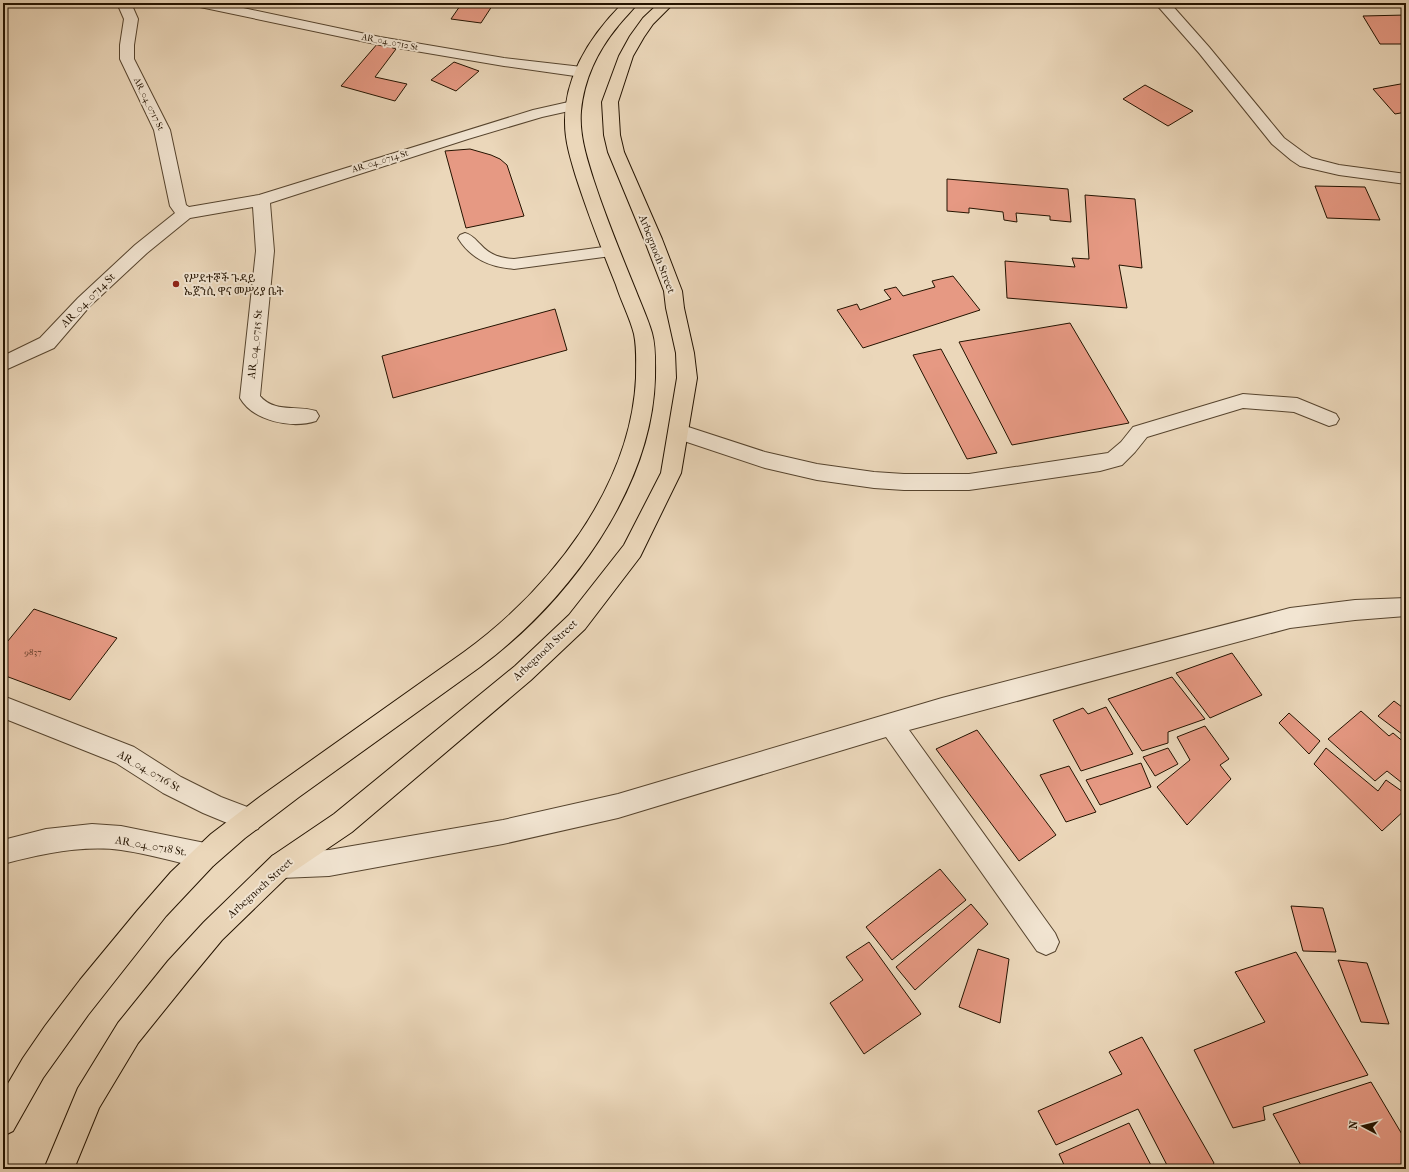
<svg xmlns="http://www.w3.org/2000/svg" width="1409" height="1172" viewBox="0 0 1409 1172" font-family="'IM FELL French Canon','Noto Serif Ethiopic',serif">
<style>
.building{fill:#e69983;stroke:#241300}
.lines{fill:none;stroke-linecap:round;stroke-linejoin:round}
.service-casing{stroke:#56442e;stroke-width:2}
.minor-casing{stroke:#56442e;stroke-width:2}
.primary-casing{stroke:#241300;stroke-width:2}
.service{fill:#f2e5d2;fill-rule:evenodd}
.minor{fill:#f2e5d2;fill-rule:evenodd}
.primary{fill:#ebd7ba;fill-rule:evenodd}
.poi-dot{fill:#8f2418;stroke:#f2e5d2;stroke-width:1.5}
.labels{text-anchor:middle;dominant-baseline:central;stroke-width:4;stroke-linejoin:round;paint-order:stroke}
.far-street-label{font-size:9px;fill:#241300;stroke:#f2e5d2}
.number-label{font-size:9px;fill:#543421}
.street-label{font-size:11px;fill:#241300;stroke:#f2e5d2}
.poi-label{font-size:11px;fill:#241300;stroke:#f2e5d2;text-anchor:start}
</style>
<rect width="100%" height="100%" fill="#ebd7ba"/>
<filter id="stains"><feTurbulence type="fractalNoise" baseFrequency=".005" numOctaves="4"/><feColorMatrix values="0 0 0 0 .2 0 0 0 0 .09 0 0 0 0 .02 0 0 0 .5 -.17"/></filter>
<radialGradient id="worn" r=".72"><stop offset=".6" stop-color="#630" stop-opacity="0"/><stop offset="1" stop-color="#630" stop-opacity=".3"/></radialGradient>
<!-- building -->
<path class="building" d="M 462,3 L 494,3 L 481,23 L 451,19 Z
M 1406,15 L 1406,44 L 1380,44 L 1363,16 Z
M 378,43 L 396,49 L 375,77 L 407,84 L 395,101 L 341,86 Z
M 454,62 L 479,71 L 456,91 L 431,80 Z
M 1406,83 L 1406,112 L 1395,114 L 1373,89 Z
M 1145,85 L 1193,111 L 1168,126 L 1123,99 Z
M 470,149 L 491,155 L 500,159 L 507,165 L 524,216 L 466,228 L 445,151 Z
M 947,179 L 1068,189 L 1071,222 L 1050,220 L 1050,216 L 1016,213 L 1017,222 L 1004,220 L 1003,212 L 969,208 L 969,213 L 947,211 Z
M 1315,186 L 1365,187 L 1380,220 L 1327,218 Z
M 1085,195 L 1135,199 L 1142,268 L 1119,265 L 1127,308 L 1007,298 L 1005,261 L 1075,267 L 1072,258 L 1089,259 Z
M 953,276 L 980,310 L 863,348 L 837,310 L 857,304 L 860,310 L 891,299 L 884,290 L 896,287 L 903,296 L 935,287 L 932,281 Z
M 555,309 L 567,350 L 393,398 L 382,356 Z
M 1070,323 L 1129,423 L 1012,445 L 959,342 Z
M 941,349 L 997,453 L 967,459 L 913,355 Z
M 34,609 L 117,638 L 70,700 L 3,675 L 3,647 Z
M 1232,653 L 1262,695 L 1210,718 L 1176,673 Z
M 1172,677 L 1205,719 L 1168,732 L 1168,743 L 1142,751 L 1108,699 Z
M 1394,701 L 1406,710 L 1406,737 L 1378,716 Z
M 1106,707 L 1133,754 L 1081,771 L 1053,720 L 1083,708 L 1088,714 Z
M 1361,711 L 1389,736 L 1393,733 L 1406,744 L 1406,786 L 1387,771 L 1375,781 L 1328,739 Z
M 1289,713 L 1320,741 L 1309,754 L 1279,723 Z
M 1205,726 L 1229,759 L 1220,765 L 1231,779 L 1187,825 L 1157,787 L 1190,760 L 1177,737 Z
M 977,730 L 1056,835 L 1019,861 L 936,749 Z
M 1168,748 L 1178,764 L 1155,776 L 1143,757 Z
M 1326,748 L 1378,791 L 1386,780 L 1406,794 L 1406,809 L 1382,831 L 1314,764 Z
M 1141,763 L 1151,787 L 1100,805 L 1086,780 Z
M 1069,766 L 1096,812 L 1066,822 L 1040,775 Z
M 940,869 L 966,900 L 892,960 L 866,927 Z
M 971,904 L 988,924 L 915,990 L 896,967 Z
M 1291,906 L 1323,908 L 1336,952 L 1303,951 Z
M 869,942 L 921,1014 L 864,1054 L 830,1003 L 863,980 L 846,957 Z
M 978,949 L 1009,959 L 1000,1023 L 959,1007 Z
M 1296,952 L 1368,1075 L 1263,1107 L 1265,1120 L 1233,1128 L 1194,1050 L 1265,1022 L 1235,972 Z
M 1338,960 L 1367,963 L 1389,1024 L 1361,1022 Z
M 1142,1037 L 1214,1163 L 1210,1169 L 1169,1169 L 1138,1109 L 1056,1145 L 1038,1111 L 1122,1074 L 1109,1052 Z
M 1371,1082 L 1406,1141 L 1406,1169 L 1303,1169 L 1273,1114 Z
M 1129,1123 L 1153,1169 L 1066,1169 L 1059,1154 Z"/>
<g class="lines">
<!-- service casing -->
<g class="service-casing">
<path id="service" d="M 465,233 C 472,235 475,239 480,244 C 490,255 499,258 514,259 L 611,246 L 616,247 L 619,251 L 616,255 L 611,256 L 514,269 C 490,267 471,259 458,238 L 460,235 Z"/>
</g>
<!-- minor casing -->
<g class="minor-casing">
<path id="minor" d="M 117,3 L 131,3 L 138,19 L 134,45 L 134,59 L 170,130 L 186,205 L 189,207 L 259,195 L 533,110 L 573,101 L 578,103 L 581,106 L 578,109 L 542,117 L 468,139 L 270,203 L 274,251 L 260,396 C 274,413 297,405 316,411 L 319,416 L 316,421 C 292,429 253,421 240,398 L 256,251 L 253,207 L 190,218 L 147,253 L 90,306 L 54,348 L 3,371 L 3,356 L 40,338 L 78,298 L 135,245 L 175,213 L 170,206 L 154,130 L 120,59 L 120,45 L 124,19 Z
M 193,3 L 220,3 L 380,37 L 504,58 L 582,67 L 587,69 L 590,72 L 587,75 L 582,77 L 504,66 L 380,45 L 200,7 L 195,6 Z
M 1155,3 L 1170,3 L 1209,47 L 1284,138 L 1303,152 L 1312,158 L 1339,165 L 1406,174 L 1406,184 L 1339,175 L 1300,166 L 1291,160 L 1272,144 L 1199,53 Z
M 1243,394 L 1297,398 L 1336,414 L 1339,419 L 1336,424 L 1329,426 L 1294,412 L 1243,408 L 1147,437 L 1135,452 L 1122,465 L 1100,471 L 969,490 L 904,490 L 874,488 L 817,480 L 765,468 L 672,437 L 669,432 L 672,427 L 679,424 L 765,452 L 817,464 L 874,472 L 904,474 L 969,474 L 1108,453 L 1121,442 L 1133,427 Z
M 1406,598 L 1406,616 L 1355,620 L 1290,628 L 909,730 L 1055,933 L 1059,942 L 1055,951 L 1046,955 L 1037,951 L 886,737 L 618,818 L 503,844 L 329,876 L 281,878 L 272,874 L 268,865 L 272,856 L 281,852 L 329,850 L 503,820 L 618,794 L 942,698 L 1290,608 L 1355,600 Z
M 3,696 L 134,747 L 181,777 L 221,797 L 258,811 L 262,820 L 258,829 L 249,832 L 203,813 L 163,793 L 116,763 L 3,718 Z
M 92,824 L 121,826 L 205,843 L 214,847 L 218,856 L 214,865 L 205,869 C 177,862 149,854 121,850 C 82,845 41,854 3,864 L 3,840 L 46,829 Z"/>
</g>
<!-- primary casing -->
<g class="primary-casing">
<path id="primary" d="M 623,3 L 638,3 C 632,11 624,18 618,26 C 598,50 584,79 581,111 C 579,135 587,159 594,181 C 606,218 621,254 636,291 C 641,304 648,319 652,333 C 656,347 655,364 655,378 C 652,490 567,602 480,667 L 299,797 L 245,838 L 213,866 L 166,916 L 88,1015 L 43,1078 L 13,1131 L 3,1136 L 3,1092 L 23,1058 L 45,1026 L 80,980 L 137,911 L 171,872 L 211,834 L 261,796 L 464,652 C 549,590 631,488 636,378 C 636,364 637,348 634,334 C 630,318 621,301 616,285 C 602,250 588,214 576,177 C 571,160 565,142 565,123 C 564,76 591,35 623,3 Z
M 659,3 L 674,3 L 653,24 L 644,37 L 633,56 L 618,102 L 620,135 L 624,152 L 662,239 L 682,291 L 684,308 L 694,353 L 697,378 L 681,473 L 640,557 L 585,629 L 531,680 L 352,832 L 290,874 L 222,940 L 188,981 L 138,1043 L 99,1108 L 74,1169 L 44,1169 L 78,1088 L 118,1023 L 168,961 L 204,922 L 272,856 L 334,814 L 515,666 L 569,615 L 624,545 L 661,473 L 677,378 L 676,353 L 666,308 L 664,291 L 644,239 L 608,152 L 604,135 L 602,102 L 619,56 L 630,36 L 643,18 Z"/>
</g>
<!-- service -->
<use href="#service" class="service"/>
<!-- minor -->
<use href="#minor" class="minor"/>
<!-- primary -->
<use href="#primary" class="primary"/>
</g>
<!-- markers -->
<circle class="poi-dot" cx="176" cy="284" r="4"/>
<g class="labels">
<!-- far-street labels -->
<g class="far-street-label">
<text transform="translate(390 42) rotate(11)">AR_04_0712 St</text>
<text transform="translate(149 104) rotate(64)">AR_04_0717 St</text>
<text transform="translate(380 161) rotate(-17)">AR_04_0714 St</text>
</g>
<!-- number labels -->
<g class="number-label">
<text x="33" y="652">9837</text>
</g>
<!-- street labels -->
<g class="street-label">
<text transform="translate(657 254) rotate(69)">Arbegnoch Street</text>
<text transform="translate(88 300) rotate(-45)">AR_04_0714 St</text>
<text transform="translate(255 344) rotate(-84)">AR_04_0715 St</text>
<text transform="translate(545 650) rotate(-43)">Arbegnoch Street</text>
<text transform="translate(149 771) rotate(30)">AR_04_0716 St</text>
<text transform="translate(151 846) rotate(10)">AR_04_0718 St.</text>
<text transform="translate(260 888) rotate(-42)">Arbegnoch Street</text>
</g>
<!-- poi labels -->
<g class="poi-label">
<text x="184" y="278">የሥደተኞች ጉዳይ<tspan x="184" dy="13">ኤጀንሲ ዋና መሥሪያ ቤት</tspan></text>
</g>
</g>
<!-- margin -->
<rect width="1409" height="1172" fill="none" stroke="#ebd7ba" stroke-width="16"/>
<rect x="4" y="4" width="1401" height="1164" fill="none" stroke="#241300" stroke-width="2"/>
<rect x="8" y="8" width="1393" height="1156" fill="none" stroke="#241300"/>
<!-- north arrow -->
<g transform="translate(1363 1126) rotate(277)" stroke="#f2e5d2" stroke-width="3" paint-order="stroke">
<path d="M0-3L7 15L0 10L-7 15Z" fill="#241300"/>
<text y="-6" font-size="11" font-weight="bold" text-anchor="middle" fill="#241300">N</text>
</g>
<rect width="100%" height="100%" filter="url(#stains)"/>
<rect width="100%" height="100%" fill="url(#worn)"/>
</svg>
